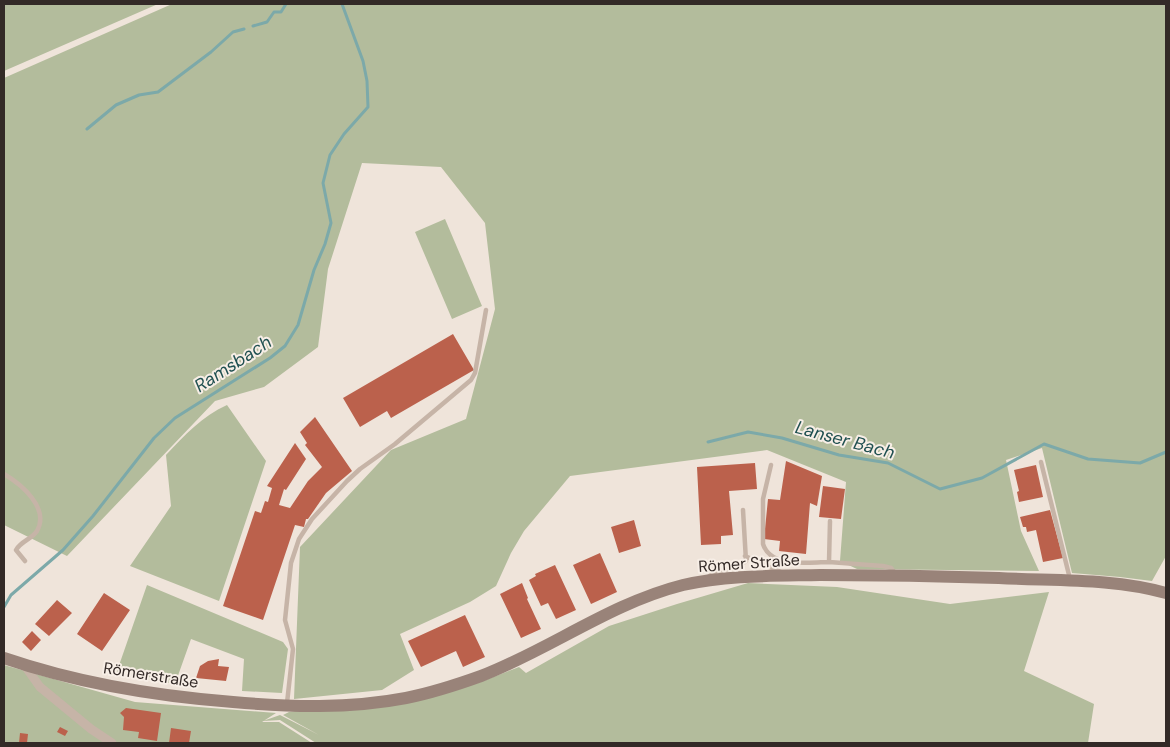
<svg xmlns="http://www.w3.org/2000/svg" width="1170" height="747" viewBox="0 0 1170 747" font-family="'DM Sans',sans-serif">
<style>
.green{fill:#b3bc9c}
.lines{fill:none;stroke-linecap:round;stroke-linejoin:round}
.stream{stroke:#7ca9a9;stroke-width:3}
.building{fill:#bb614c}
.service{stroke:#c6b4a7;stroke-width:4.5}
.minor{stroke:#c6b4a7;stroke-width:9}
.secondary{stroke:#998379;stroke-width:12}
.labels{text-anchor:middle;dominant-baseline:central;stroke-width:4;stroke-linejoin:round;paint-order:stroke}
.street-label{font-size:16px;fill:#332a27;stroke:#f7eee6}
.water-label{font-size:18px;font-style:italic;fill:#205051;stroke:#f7eee6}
</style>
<rect width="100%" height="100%" fill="#efe4da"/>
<!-- green -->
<path class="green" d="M 4,4 L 158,4 L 4,71 Z
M 172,4 L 1166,4 L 1166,556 L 1152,581 L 1120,577 L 1072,573 L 1042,448 L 1006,460 L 1021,531 L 1039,571 L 857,569 L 840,561 L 846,482 L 767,450 L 570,476 L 524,531 L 511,553 L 496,586 L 470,602 L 400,634 L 414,670 L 382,690 L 294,699 L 300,547 L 391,450 L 466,419 L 495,309 L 485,223 L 441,167 L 362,163 L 328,269 L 318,347 L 264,387 L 215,401 L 67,556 L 4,525 L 4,78 Z
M 445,219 L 482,306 L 452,319 L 415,232 Z
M 227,405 L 266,461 L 219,601 L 130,566 L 171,506 L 166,455 C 185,435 202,416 227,405 Z
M 748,583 L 837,587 L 950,604 L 1049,592 L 1024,671 L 1094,704 L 1088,743 L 316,743 L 280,720 L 263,721 L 280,715 L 319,735 L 283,715 L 289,712 L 478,683 L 519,667 L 526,673 L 609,626 L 677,604 Z
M 147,585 L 283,642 L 288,649 L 282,693 L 242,691 L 244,659 L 191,639 L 175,684 L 116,674 Z
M 4,665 L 135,702 L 276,713 L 262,722 L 279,722 L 312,743 L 4,743 Z"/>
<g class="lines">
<!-- stream -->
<path class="stream" d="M 253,26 L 267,22 L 274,12 L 281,12 L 286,4
M 87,129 L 116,105 L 139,95 L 158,92 L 211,52 L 233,32 L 244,29
M 708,442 L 748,432 L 782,438 L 839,455 L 888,463 L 940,489 L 982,478 L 1044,444 L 1088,459 L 1140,463 L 1166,452
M 4,607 L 11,595 L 63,550 L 93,516 L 154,438 L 175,418 L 270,358 L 285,346 L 298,325 L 314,270 L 325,244 L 331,223 L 323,183 L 330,155 L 344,134 L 368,107 L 367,81 L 363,61 L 342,4"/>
</g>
<!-- building -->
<path class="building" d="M 453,334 L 474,370 L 391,418 L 387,411 L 360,427 L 343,398 Z
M 315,417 L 352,471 L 326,493 L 308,519 L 306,519 L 304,527 L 295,525 L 263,620 L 223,606 L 255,511 L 261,513 L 265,501 L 268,502 L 272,488 L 267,486 L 295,443 L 306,459 L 286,490 L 284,489 L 279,505 L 290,508 L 308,481 L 322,467 L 305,445 L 307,443 L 300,432 Z
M 786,461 L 822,476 L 817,506 L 810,503 L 806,554 L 779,551 L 780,541 L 764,539 L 768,499 L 780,500 Z
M 755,463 L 757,489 L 729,491 L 733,535 L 721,536 L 721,544 L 701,545 L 697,467 Z
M 1036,465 L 1043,497 L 1019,502 L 1017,492 L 1019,491 L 1014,470 Z
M 823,486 L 845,489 L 841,519 L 819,517 Z
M 1050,510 L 1063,558 L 1043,562 L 1036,530 L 1027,532 L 1026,527 L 1023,527 L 1020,517 Z
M 634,520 L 641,546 L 619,553 L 611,527 Z
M 600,553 L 617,592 L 591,604 L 573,565 Z
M 555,565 L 576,610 L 556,619 L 548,603 L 541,606 L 529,580 L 536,576 L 535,574 Z
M 522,583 L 528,598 L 527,599 L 541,629 L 521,638 L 500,594 Z
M 104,593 L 130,610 L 102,651 L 77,634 Z
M 57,600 L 72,613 L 49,636 L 35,624 Z
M 465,615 L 485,657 L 463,667 L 456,651 L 421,667 L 408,641 Z
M 32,631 L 41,640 L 31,651 L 22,642 Z
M 219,659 L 218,666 L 229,667 L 226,681 L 196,678 L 200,666 L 208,661 Z
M 126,708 L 161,713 L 157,741 L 138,738 L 139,732 L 123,730 L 124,717 L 120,713 Z
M 60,727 L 68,731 L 65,736 L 57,732 Z
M 171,728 L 191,731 L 189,743 L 169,743 Z
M 20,733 L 28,734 L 27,743 L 19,743 Z"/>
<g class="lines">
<!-- service -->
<path class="service" d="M 1041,462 L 1070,579
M 771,465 L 763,499 L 763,544 C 771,569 808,562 829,562
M 4,474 C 21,484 50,508 37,531 C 32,539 21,541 16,550 L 25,561
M 830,521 L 829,562 L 883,566 L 891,568 L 895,573
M 745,556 L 781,572
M 708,577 L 717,571 L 735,568 L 746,561 L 743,510
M 287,703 L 293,649 L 285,620 L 291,563 L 299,539 L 312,519 L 347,481 L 360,469 L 395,444 L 471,380 L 475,373 L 486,310"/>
<!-- minor -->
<path class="minor" d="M 25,666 L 40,687 L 91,729 L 112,743"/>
<!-- secondary -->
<path class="secondary" d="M 4,658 C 77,683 155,696 233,702 C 290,707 349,709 406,698 C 431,693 456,685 481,676 C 549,650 611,603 683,585 C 727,575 774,576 820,575 C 880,575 939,576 999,578 C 1054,581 1113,578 1166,593"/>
</g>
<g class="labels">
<!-- street labels -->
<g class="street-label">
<text transform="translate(749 563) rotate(-4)">Römer Straße</text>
<text transform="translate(151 675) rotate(9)">Römerstraße</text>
</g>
<!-- water labels -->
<g class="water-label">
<text transform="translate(233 364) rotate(-33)">Ramsbach</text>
<text transform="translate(845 440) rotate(15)">Lanser Bach</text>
</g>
</g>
<!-- border -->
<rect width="1170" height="747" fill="none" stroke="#332a27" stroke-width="10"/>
</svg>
